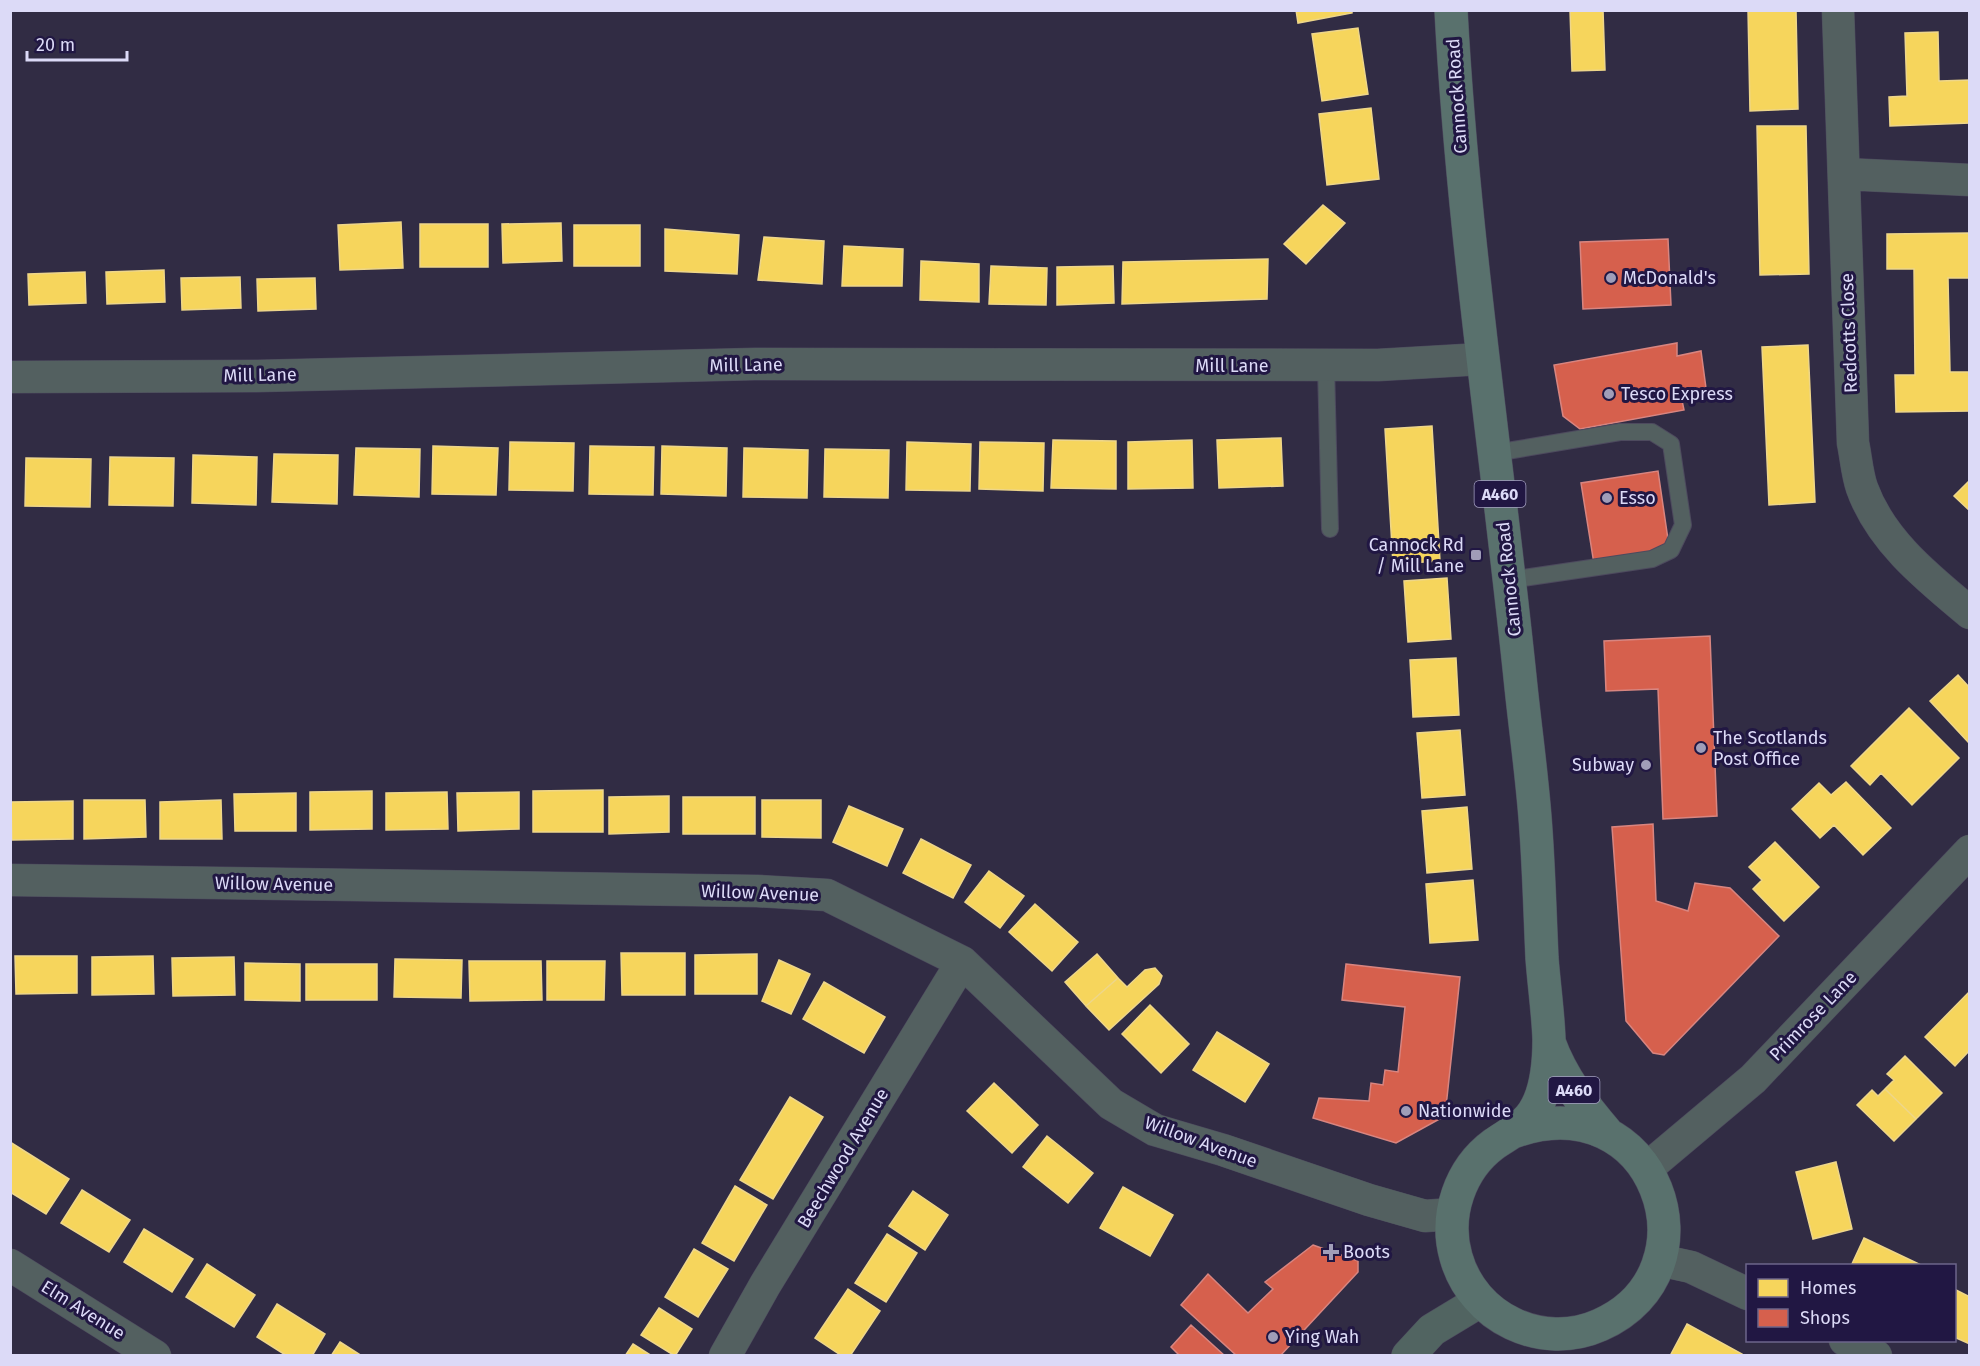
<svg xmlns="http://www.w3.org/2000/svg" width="1980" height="1366" viewBox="0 0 1980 1366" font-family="'Fira Sans',sans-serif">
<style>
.homes{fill:#f6d55c;stroke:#eed68a;stroke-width:1.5}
.shops{fill:#d6604d;stroke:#d88580;stroke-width:1.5}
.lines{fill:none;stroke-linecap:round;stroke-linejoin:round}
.lane-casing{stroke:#4d4a5e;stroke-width:18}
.street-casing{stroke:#4d4a5e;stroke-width:33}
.secondary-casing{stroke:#4d4a5e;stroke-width:34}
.highway-casing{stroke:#4d4a5e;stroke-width:34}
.lane{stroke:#536060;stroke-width:16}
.street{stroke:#536060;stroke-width:32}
.secondary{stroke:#516461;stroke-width:33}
.highway{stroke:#59716d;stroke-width:33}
.poi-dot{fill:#a09db8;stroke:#211743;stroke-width:2}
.labels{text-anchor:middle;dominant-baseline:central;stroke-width:6;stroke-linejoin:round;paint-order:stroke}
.shield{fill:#211743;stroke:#a4a0c1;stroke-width:1.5}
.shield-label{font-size:16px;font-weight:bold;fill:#dcdaf7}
.street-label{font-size:18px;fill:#dcdaf7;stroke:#211743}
.poi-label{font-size:18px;fill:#dcdaf7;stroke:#211743;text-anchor:start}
</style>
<rect width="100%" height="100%" fill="#312c44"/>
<!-- homes -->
<path class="homes" d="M 1296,10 L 1352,10 L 1352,13 L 1298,23 Z
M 1570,10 L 1603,10 L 1605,70 L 1572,71 Z
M 1748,10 L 1796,10 L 1798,109 L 1750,111 Z
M 1358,28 L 1368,94 L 1322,101 L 1312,34 Z
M 1938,32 L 1939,81 L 1970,80 L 1970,123 L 1890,126 L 1889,97 L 1907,96 L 1905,33 Z
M 1371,108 L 1379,179 L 1327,185 L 1319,114 Z
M 1757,126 L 1806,126 L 1809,274 L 1760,275 Z
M 1323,205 L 1345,223 L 1306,264 L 1284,244 Z
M 401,222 L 403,268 L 340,270 L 338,225 Z
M 561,223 L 562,261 L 503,263 L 502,224 Z
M 420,224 L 488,224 L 488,267 L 420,267 Z
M 574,225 L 640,225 L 640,266 L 574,266 Z
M 665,229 L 739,235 L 737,274 L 665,271 Z
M 1970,233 L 1970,278 L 1948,278 L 1950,372 L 1970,372 L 1970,411 L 1896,412 L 1895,375 L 1915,375 L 1914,269 L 1887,269 L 1887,234 Z
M 764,237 L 824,241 L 822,284 L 758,280 Z
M 844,246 L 903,249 L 902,286 L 842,286 Z
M 1268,259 L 1267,299 L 1122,304 L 1123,262 Z
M 921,261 L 979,264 L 979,302 L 920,300 Z
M 991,266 L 1047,268 L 1046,305 L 989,304 Z
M 1113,266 L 1114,303 L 1057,305 L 1057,267 Z
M 164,270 L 165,302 L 107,304 L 106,272 Z
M 85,272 L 86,303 L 29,305 L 28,274 Z
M 240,277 L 241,308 L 182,310 L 181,278 Z
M 315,278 L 316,309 L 258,311 L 257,279 Z
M 1808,345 L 1815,502 L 1769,505 L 1762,347 Z
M 1432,426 L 1440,561 L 1393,564 L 1385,429 Z
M 1281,438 L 1283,486 L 1219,488 L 1217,440 Z
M 1053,440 L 1116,441 L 1116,489 L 1051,488 Z
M 1192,440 L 1193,488 L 1128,489 L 1128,442 Z
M 510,442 L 574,443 L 573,491 L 509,490 Z
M 907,442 L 971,444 L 970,491 L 906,490 Z
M 980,442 L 1044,443 L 1043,491 L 979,489 Z
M 433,446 L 498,448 L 496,495 L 432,494 Z
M 590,446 L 654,447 L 653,495 L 589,494 Z
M 662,446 L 727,448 L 726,496 L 661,494 Z
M 356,448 L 420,449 L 419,497 L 354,495 Z
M 744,448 L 808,450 L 807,498 L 743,497 Z
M 825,449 L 889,450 L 888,498 L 824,497 Z
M 274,454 L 338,455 L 337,504 L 272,502 Z
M 193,455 L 257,457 L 256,505 L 192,503 Z
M 110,457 L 174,458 L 173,506 L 109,505 Z
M 26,458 L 91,459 L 90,507 L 25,506 Z
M 1970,480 L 1970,511 L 1954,496 Z
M 1447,578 L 1451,639 L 1408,642 L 1404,581 Z
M 1456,658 L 1459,715 L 1413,717 L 1410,660 Z
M 1958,675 L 1970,688 L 1970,744 L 1930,701 Z
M 1909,708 L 1959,758 L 1912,805 L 1881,773 L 1870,785 L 1851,766 Z
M 1460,730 L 1465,795 L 1422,798 L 1417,733 Z
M 1846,782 L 1891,828 L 1863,855 L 1834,825 L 1820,838 L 1792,809 L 1819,783 L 1831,795 Z
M 603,790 L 603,832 L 533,832 L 533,791 Z
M 372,791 L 372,829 L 310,830 L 310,792 Z
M 447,792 L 448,829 L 386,830 L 386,793 Z
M 519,792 L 519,829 L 458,831 L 457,793 Z
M 296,793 L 296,831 L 235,831 L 234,794 Z
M 669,796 L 669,832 L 609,834 L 609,797 Z
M 683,797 L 755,797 L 755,834 L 683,834 Z
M 84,800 L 145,800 L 146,837 L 84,839 Z
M 221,800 L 222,839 L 160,839 L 160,802 Z
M 762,800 L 821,800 L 821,838 L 762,837 Z
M 73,801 L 73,839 L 12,840 L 11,802 Z
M 849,806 L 903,829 L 887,866 L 833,842 Z
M 1467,807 L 1472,869 L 1427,873 L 1422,811 Z
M 921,839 L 971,865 L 953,898 L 903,873 Z
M 1775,842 L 1819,887 L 1784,921 L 1753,889 L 1762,880 L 1749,867 Z
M 989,871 L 1024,896 L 1000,928 L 965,902 Z
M 1473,880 L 1478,940 L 1430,943 L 1426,884 Z
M 1035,904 L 1078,942 L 1052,971 L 1009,932 Z
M 621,953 L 685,953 L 685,995 L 622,995 Z
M 757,954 L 757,994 L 695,994 L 695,955 Z
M 1097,954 L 1118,978 L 1086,1006 L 1065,982 Z
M 15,956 L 77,956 L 77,993 L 16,994 Z
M 153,956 L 154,994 L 92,995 L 92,957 Z
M 234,957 L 235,995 L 173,996 L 172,958 Z
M 395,959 L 462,960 L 461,998 L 394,997 Z
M 779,960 L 810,974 L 791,1014 L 762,1001 Z
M 469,961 L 541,961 L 542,1000 L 470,1001 Z
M 547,961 L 605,961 L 604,1000 L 547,1000 Z
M 245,963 L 300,964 L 300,1001 L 245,1000 Z
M 306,964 L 377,964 L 377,1000 L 306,1000 Z
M 1155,968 L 1162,976 L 1159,984 L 1109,1030 L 1086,1006 L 1118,978 L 1127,987 L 1145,970 Z
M 824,982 L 885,1017 L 864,1053 L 803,1019 Z
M 1970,991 L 1970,1050 L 1955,1066 L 1925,1037 Z
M 1150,1005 L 1189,1044 L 1161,1073 L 1122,1034 Z
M 1217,1032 L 1269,1064 L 1245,1102 L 1193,1070 Z
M 1905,1056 L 1942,1093 L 1916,1119 L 1885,1089 L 1894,1080 L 1887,1074 Z
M 994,1083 L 1038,1125 L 1012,1153 L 967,1111 Z
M 1885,1089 L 1916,1119 L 1894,1141 L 1857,1105 L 1872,1090 L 1878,1096 Z
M 790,1097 L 823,1117 L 773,1199 L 740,1180 Z
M 1047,1136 L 1093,1173 L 1068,1203 L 1023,1167 Z
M 10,1142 L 69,1179 L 46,1214 L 10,1192 Z
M 1836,1162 L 1852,1229 L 1813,1239 L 1796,1172 Z
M 735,1186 L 767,1205 L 734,1261 L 702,1243 Z
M 1123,1187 L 1173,1215 L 1150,1256 L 1100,1228 Z
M 82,1190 L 130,1220 L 109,1252 L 61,1223 Z
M 913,1191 L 948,1215 L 925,1250 L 889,1226 Z
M 144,1229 L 193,1259 L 172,1292 L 124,1262 Z
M 887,1234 L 917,1253 L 886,1302 L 855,1283 Z
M 1864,1238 L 1923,1266 L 1851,1266 Z
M 694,1249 L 728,1269 L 698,1317 L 665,1297 Z
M 207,1264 L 255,1295 L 234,1327 L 186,1297 Z
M 848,1289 L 880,1311 L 850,1356 L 842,1356 L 815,1338 Z
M 1954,1289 L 1970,1297 L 1970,1344 L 1954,1337 Z
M 277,1304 L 325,1334 L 312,1356 L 287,1356 L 257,1337 Z
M 659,1308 L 692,1329 L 675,1356 L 641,1335 Z
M 1687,1324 L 1742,1354 L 1741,1356 L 1670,1356 Z
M 340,1342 L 362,1356 L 331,1356 Z
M 633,1344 L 652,1356 L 625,1356 Z"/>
<!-- shops -->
<path class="shops" d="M 1668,239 L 1671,305 L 1583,309 L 1580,242 Z
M 1677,343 L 1677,356 L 1701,351 L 1706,388 L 1680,391 L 1684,410 L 1580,429 L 1563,416 L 1554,365 Z
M 1658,471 L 1670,553 L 1594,564 L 1581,483 Z
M 1710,636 L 1717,816 L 1663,819 L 1658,689 L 1606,691 L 1604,641 Z
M 1653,824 L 1656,901 L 1688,911 L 1695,883 L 1730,888 L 1779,936 L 1664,1055 L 1653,1053 L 1626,1021 L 1612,827 Z
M 1346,964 L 1460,977 L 1445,1116 L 1396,1143 L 1313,1118 L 1319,1098 L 1369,1101 L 1371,1083 L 1383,1085 L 1385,1070 L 1398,1072 L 1405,1007 L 1342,1000 Z
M 1313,1245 L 1358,1261 L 1358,1272 L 1280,1356 L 1237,1356 L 1181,1305 L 1208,1274 L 1248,1313 L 1273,1289 L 1265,1282 Z
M 1191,1325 L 1225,1356 L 1180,1356 L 1171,1347 Z"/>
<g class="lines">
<!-- lane casing -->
<g class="lane-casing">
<path id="lane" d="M 1326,366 L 1330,529
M 1495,453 L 1620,432 L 1652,432 L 1671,444 L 1683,525 L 1671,550 L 1652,559 L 1510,580"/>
</g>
<!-- street casing -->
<g class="street-casing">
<path id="street" d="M 1838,10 L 1853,443 C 1856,457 1857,474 1862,488 C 1881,541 1928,578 1970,613
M 1844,174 L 1970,180
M 10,377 L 257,376 L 755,364 L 1378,365 L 1482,359
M 10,880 L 757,891 L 827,895 L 962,962 L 1111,1104 L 1155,1130 L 1223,1150 L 1369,1200 L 1425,1216 L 1453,1214
M 1646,1169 L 1753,1079 L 1970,851
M 1659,1260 L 1691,1267 L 1748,1294
M 10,1265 L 155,1356
M 1845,1340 L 1876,1356
M 725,1356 L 765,1285 L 962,962"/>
</g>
<!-- secondary casing -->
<g class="secondary-casing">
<path id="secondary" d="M 1408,1356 L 1432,1330 L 1480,1301"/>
</g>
<!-- highway casing -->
<g class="highway-casing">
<path id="highway" d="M 1451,10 C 1463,237 1498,461 1521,687 C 1526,735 1533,783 1536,831 C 1539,873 1540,915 1542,958 C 1544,985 1548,1012 1549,1039 C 1549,1064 1547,1096 1530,1117 C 1520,1129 1507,1135 1494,1144 C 1460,1169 1444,1215 1456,1257 C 1473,1318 1542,1351 1600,1325 C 1722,1271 1656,1080 1513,1132
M 1549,1042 C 1562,1078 1584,1106 1608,1134"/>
</g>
<!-- lane -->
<use href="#lane" class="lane"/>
<!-- street -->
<use href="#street" class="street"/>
<!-- secondary -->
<use href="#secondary" class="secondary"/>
<!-- highway -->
<use href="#highway" class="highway"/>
</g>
<!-- markers -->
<g class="poi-dot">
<circle cx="1611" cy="278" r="6"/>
<circle cx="1609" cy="394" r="6"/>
<circle cx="1607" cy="498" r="6"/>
<rect x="1470" y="549" width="12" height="12" rx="3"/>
<circle cx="1701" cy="748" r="6"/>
<circle cx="1646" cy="765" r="6"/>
<circle cx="1406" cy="1111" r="6"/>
<path d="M1328 1243h6v6h6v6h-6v6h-6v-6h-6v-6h6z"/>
<circle cx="1273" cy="1337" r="6"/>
</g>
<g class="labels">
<!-- shield labels -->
<g class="shield">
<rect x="1474.5" y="481" width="51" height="26" rx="4.5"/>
<rect x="1548.5" y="1077" width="51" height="26" rx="4.5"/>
</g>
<g class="shield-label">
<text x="1500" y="494">A460</text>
<text x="1574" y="1090">A460</text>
</g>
<!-- street labels -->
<g class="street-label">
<text transform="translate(1457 96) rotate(-94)">Cannock Road</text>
<text transform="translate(1849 333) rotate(-92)">Redcotts Close</text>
<text transform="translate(746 365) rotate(-1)">Mill Lane</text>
<text x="1232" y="366">Mill Lane</text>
<text transform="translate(260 375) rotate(-1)">Mill Lane</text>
<text transform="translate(1509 579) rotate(-96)">Cannock Road</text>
<text transform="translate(274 884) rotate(1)">Willow Avenue</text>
<text transform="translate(760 893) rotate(2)">Willow Avenue</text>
<text transform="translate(1813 1016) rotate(-46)">Primrose Lane</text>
<text transform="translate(1201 1142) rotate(20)">Willow Avenue</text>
<text transform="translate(843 1158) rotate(-59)">Beechwood Avenue</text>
<text transform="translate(83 1310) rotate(32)">Elm Avenue</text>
</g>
<!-- poi labels -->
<g class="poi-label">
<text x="1623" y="278">McDonald's</text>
<text x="1621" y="394">Tesco Express</text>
<text x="1619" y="498">Esso</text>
<text x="1464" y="545" text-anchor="end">Cannock Rd<tspan x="1464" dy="21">/ Mill Lane</tspan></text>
<text x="1713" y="738">The Scotlands<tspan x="1713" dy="21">Post Office</tspan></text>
<text x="1634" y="765" text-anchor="end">Subway</text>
<text x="1418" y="1111">Nationwide</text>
<text x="1343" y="1252">Boots</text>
<text x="1285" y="1337">Ying Wah</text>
</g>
</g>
<!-- border -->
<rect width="1980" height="1366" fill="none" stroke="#dcdaf7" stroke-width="24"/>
<!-- legend -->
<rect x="1746" y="1264" width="210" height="78" fill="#211743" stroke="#6c658b" stroke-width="1.5"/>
<rect x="1758" y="1279" width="30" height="18" fill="#f6d55c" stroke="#6c658b" stroke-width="1.5"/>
<text x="1800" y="1294" font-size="18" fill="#dcdaf7">Homes</text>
<rect x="1758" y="1309" width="30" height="18" fill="#d6604d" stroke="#6c658b" stroke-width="1.5"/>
<text x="1800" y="1324" font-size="18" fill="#dcdaf7">Shops</text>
<!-- scale -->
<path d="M27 51v9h100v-9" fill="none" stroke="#dcdaf7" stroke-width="3"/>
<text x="36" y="51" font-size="18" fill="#dcdaf7" stroke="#211743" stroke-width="4.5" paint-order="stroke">20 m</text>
</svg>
